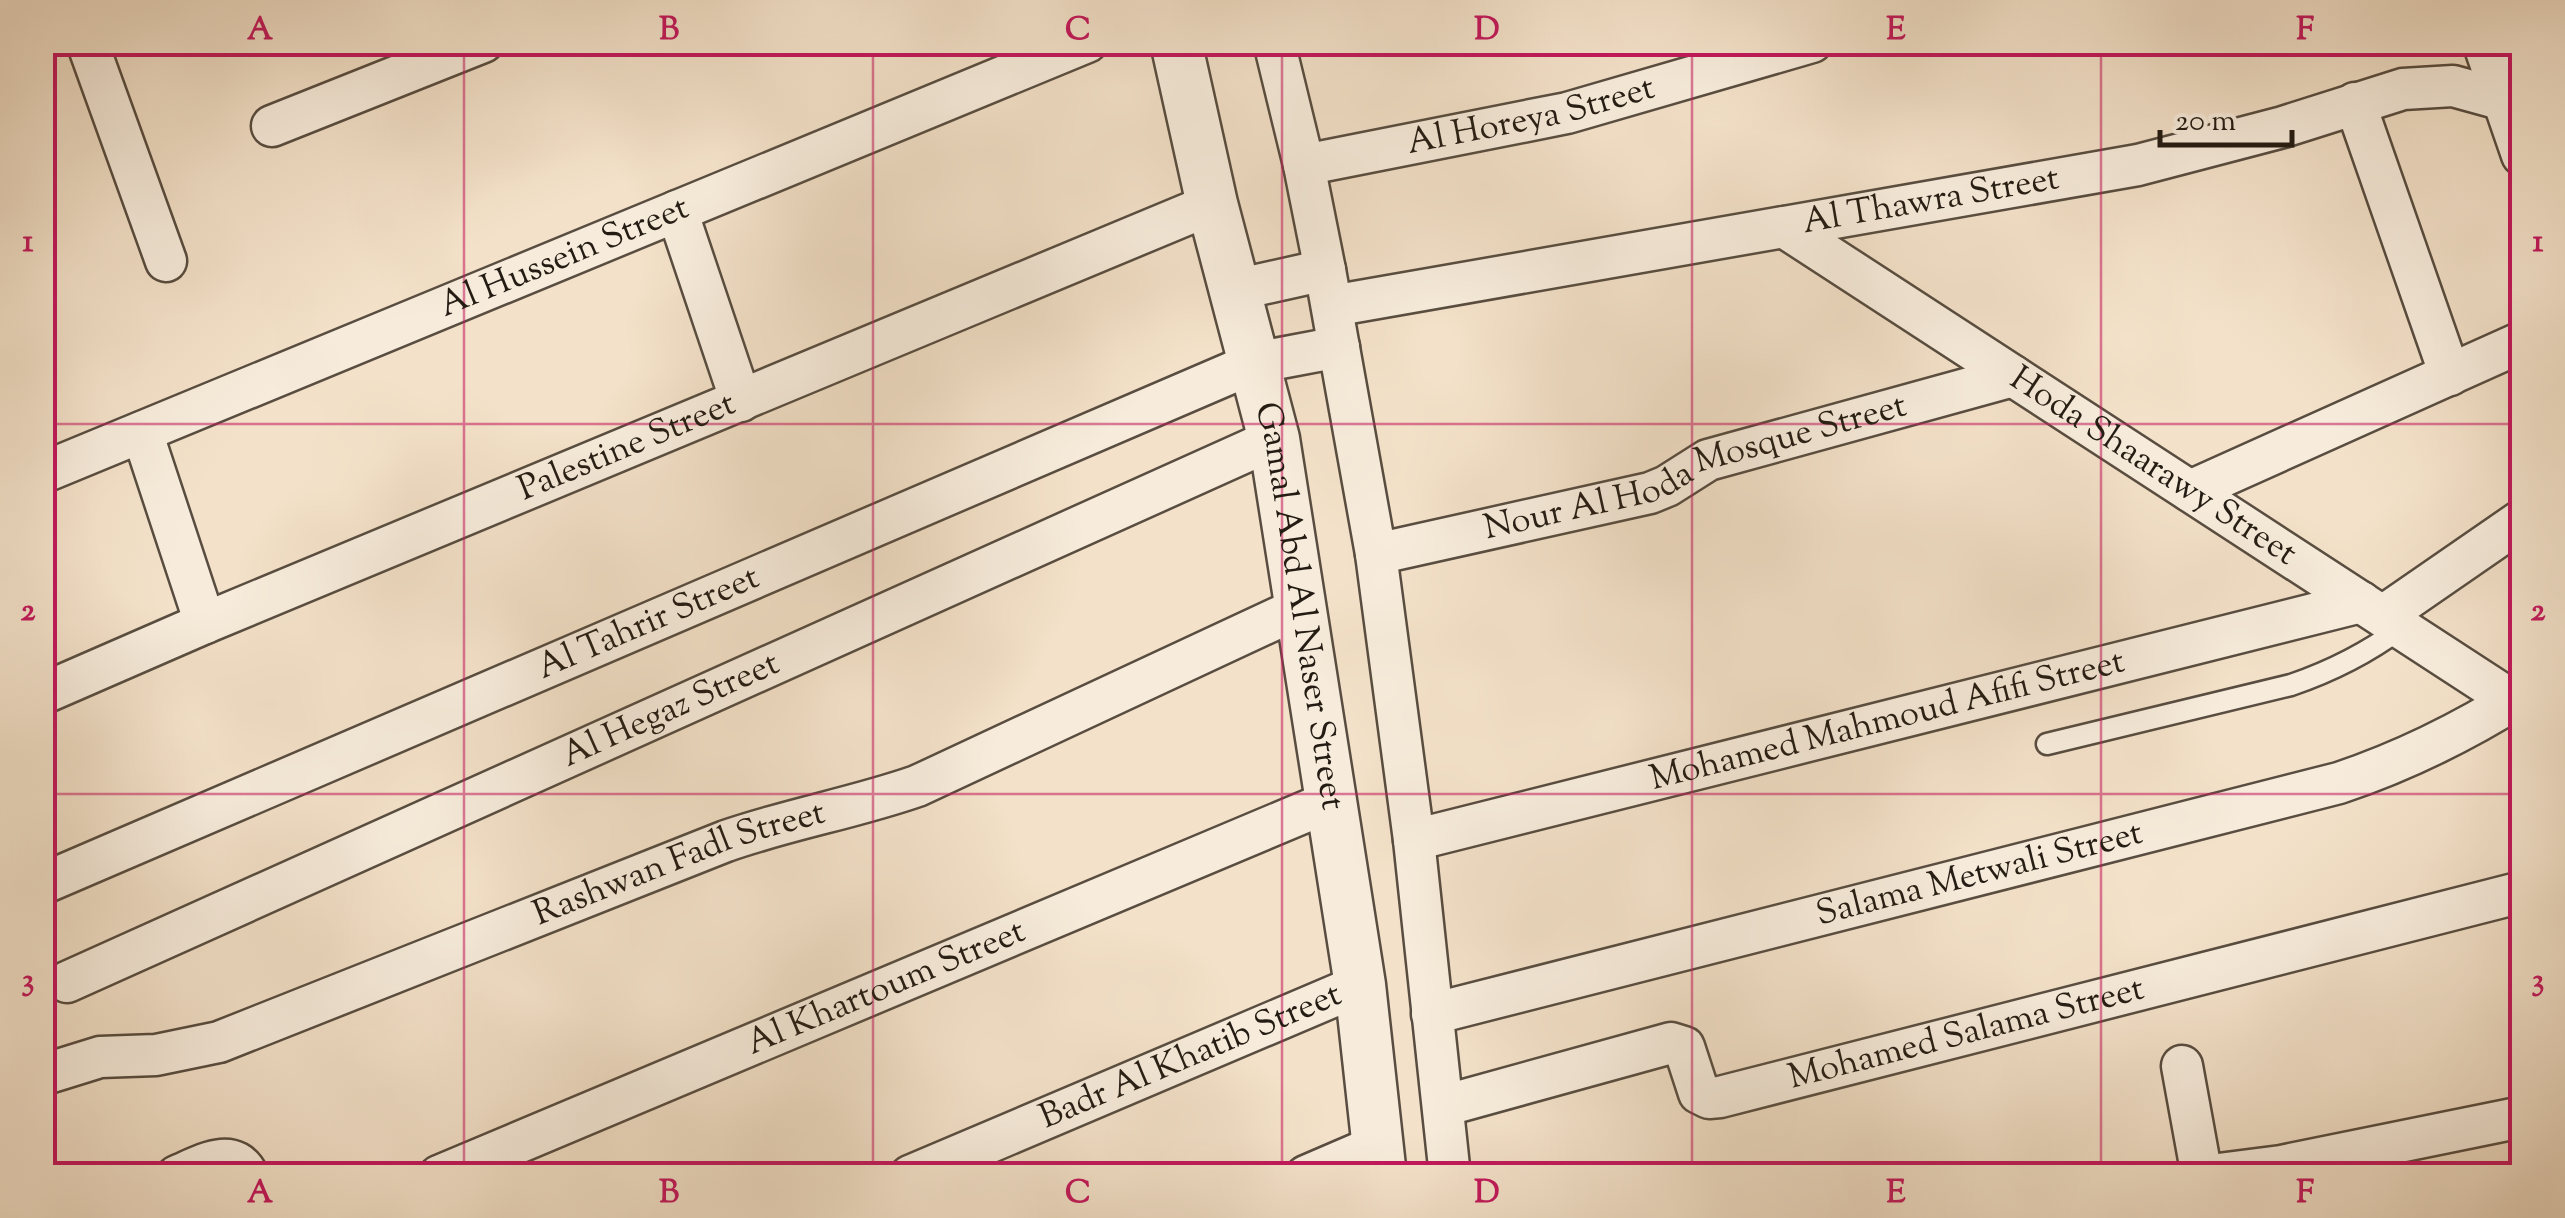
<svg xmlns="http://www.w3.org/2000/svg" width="2565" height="1218" viewBox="0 0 2565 1218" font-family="'Sorts Mill Goudy',serif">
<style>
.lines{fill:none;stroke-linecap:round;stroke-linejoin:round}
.service-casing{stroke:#584d40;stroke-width:25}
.minor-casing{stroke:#584d40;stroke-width:45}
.tertiary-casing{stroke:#584d40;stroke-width:55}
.service{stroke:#f7ecdc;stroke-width:20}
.minor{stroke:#f7ecdc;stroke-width:40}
.tertiary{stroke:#f7ecdc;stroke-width:50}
.grid{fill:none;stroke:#c2185b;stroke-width:2.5;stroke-opacity:0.55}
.labels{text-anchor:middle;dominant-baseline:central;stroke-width:8;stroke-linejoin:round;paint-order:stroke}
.street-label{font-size:35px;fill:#241c13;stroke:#f7ecdc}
.neatline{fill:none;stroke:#c2185b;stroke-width:4}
.grid-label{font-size:32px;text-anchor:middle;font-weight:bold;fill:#c2185b}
</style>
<rect width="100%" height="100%" fill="#f3e1c9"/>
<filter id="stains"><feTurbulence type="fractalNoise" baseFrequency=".002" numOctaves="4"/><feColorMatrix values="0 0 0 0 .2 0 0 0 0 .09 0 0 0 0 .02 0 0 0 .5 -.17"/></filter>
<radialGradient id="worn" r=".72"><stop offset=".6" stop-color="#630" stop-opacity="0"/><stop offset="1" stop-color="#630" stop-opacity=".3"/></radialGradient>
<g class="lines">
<!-- service casing -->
<g class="service-casing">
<path id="service" d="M 2047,744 L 2291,685 C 2332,671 2366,654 2401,628"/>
</g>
<!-- minor casing -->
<g class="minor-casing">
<g id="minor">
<path d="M 87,42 L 166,261"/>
<path d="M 1274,42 L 1304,165 L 1325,270 L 1376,554 L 1414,840 L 1450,1176"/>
<path d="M 2483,42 L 2522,155"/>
<path d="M 2355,103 L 2450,375"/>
<path d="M 272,126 L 483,42"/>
<path id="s1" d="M 1304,165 L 1567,113 L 1812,42"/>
<path d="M 677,211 L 741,401"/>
<path id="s2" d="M 1784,227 L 2522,707"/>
<path d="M 1235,290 L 1325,270"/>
<path id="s3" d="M 1332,306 L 2138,165 L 2283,127 L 2403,89 L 2453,86 L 2522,105"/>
<path d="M 142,432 L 205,623"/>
<path id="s4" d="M 42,473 L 1087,42"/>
<path d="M 2190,491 L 2522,342"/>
<path id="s5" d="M 1376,554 L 1650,493 L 1667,486 L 1708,460 L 2013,376"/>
<path d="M 2383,616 L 2522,520"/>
<path id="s6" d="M 42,694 L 205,623 L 1212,204"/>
<path id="s7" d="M 1414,840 L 2361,602"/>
<path id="s8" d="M 42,884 L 1254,363 L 1339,347"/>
<path id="s9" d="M 67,982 L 1274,439"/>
<path id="s10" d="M 1432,1014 L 2339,783 C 2405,761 2463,732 2522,695"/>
<path d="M 2182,1066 L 2202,1176"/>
<path id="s11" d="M 42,1075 L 100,1057 L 156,1055 L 219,1042 L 726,841 C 789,819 854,808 917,786 L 1301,607"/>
<path id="s12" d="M 1443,1106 L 1671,1043 L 1684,1047 L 1699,1093 L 1709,1098 L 1720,1097 L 2522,892"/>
<path d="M 177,1176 C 201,1166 234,1145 248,1176"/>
<path id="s13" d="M 439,1176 L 1331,801"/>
<path id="s14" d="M 910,1176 L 1360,985"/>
<path d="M 1306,1176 L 1378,1145"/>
<path d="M 2203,1176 L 2281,1166 L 2522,1117"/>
</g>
</g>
<!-- tertiary casing -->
<g class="tertiary-casing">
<g id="tertiary">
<path id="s15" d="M 1176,42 L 1212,204 L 1274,439 L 1360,985 L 1381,1176"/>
</g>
</g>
<!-- service -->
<use href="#service" class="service"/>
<!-- minor -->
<use href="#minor" class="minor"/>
<!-- tertiary -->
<use href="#tertiary" class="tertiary"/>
</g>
<!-- grid -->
<path class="grid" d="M 464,42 L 464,1176M 873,42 L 873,1176M 1282,42 L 1282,1176M 1692,42 L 1692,1176M 2101,42 L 2101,1176M 42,424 L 2522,424M 42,794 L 2522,794"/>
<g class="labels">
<!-- street labels -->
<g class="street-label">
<text stroke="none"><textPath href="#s1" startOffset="232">Al Horeya Street</textPath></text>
<text stroke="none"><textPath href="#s3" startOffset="608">Al Thawra Street</textPath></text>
<text stroke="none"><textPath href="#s4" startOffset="565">Al Hussein Street</textPath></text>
<text stroke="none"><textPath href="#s6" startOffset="635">Palestine Street</textPath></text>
<text stroke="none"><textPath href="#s5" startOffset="332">Nour Al Hoda Mosque Street</textPath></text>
<text stroke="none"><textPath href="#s2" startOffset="440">Hoda Shaarawy Street</textPath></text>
<text stroke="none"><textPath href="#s15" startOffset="578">Gamal Abd Al Naser Street</textPath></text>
<text stroke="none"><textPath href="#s8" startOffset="660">Al Tahrir Street</textPath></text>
<text stroke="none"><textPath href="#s9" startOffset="662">Al Hegaz Street</textPath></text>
<text stroke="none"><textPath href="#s7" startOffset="488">Mohamed Mahmoud Afifi Street</textPath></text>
<text stroke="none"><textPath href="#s11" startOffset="675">Rashwan Fadl Street</textPath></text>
<text stroke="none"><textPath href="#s10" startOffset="565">Salama Metwali Street</textPath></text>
<text stroke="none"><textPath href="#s13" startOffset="485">Al Khartoum Street</textPath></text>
<text stroke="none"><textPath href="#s12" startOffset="575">Mohamed Salama Street</textPath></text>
<text stroke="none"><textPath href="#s14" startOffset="305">Badr Al Khatib Street</textPath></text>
</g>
</g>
<!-- margin -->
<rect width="2565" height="1218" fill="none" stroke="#f3e1c9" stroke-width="110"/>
<!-- scale -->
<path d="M2160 130v15h132v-15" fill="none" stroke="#241c13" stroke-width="5"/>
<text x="2175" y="130" font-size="30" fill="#241c13" stroke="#f7ecdc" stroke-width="8" paint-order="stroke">20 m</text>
<rect x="55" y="55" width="2455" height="1108" class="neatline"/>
<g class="grid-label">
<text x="260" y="39">A</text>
<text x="669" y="39">B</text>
<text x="1078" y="39">C</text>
<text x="1487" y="39">D</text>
<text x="1896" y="39">E</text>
<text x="2305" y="39">F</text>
<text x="28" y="251">1</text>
<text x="2538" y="251">1</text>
<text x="28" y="620">2</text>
<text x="2538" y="620">2</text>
<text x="28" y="990">3</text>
<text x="2538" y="990">3</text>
<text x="260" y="1202">A</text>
<text x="669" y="1202">B</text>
<text x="1078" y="1202">C</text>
<text x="1487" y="1202">D</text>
<text x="1896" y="1202">E</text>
<text x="2305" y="1202">F</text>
</g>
<rect width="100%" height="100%" filter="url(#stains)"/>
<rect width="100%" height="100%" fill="url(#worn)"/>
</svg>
